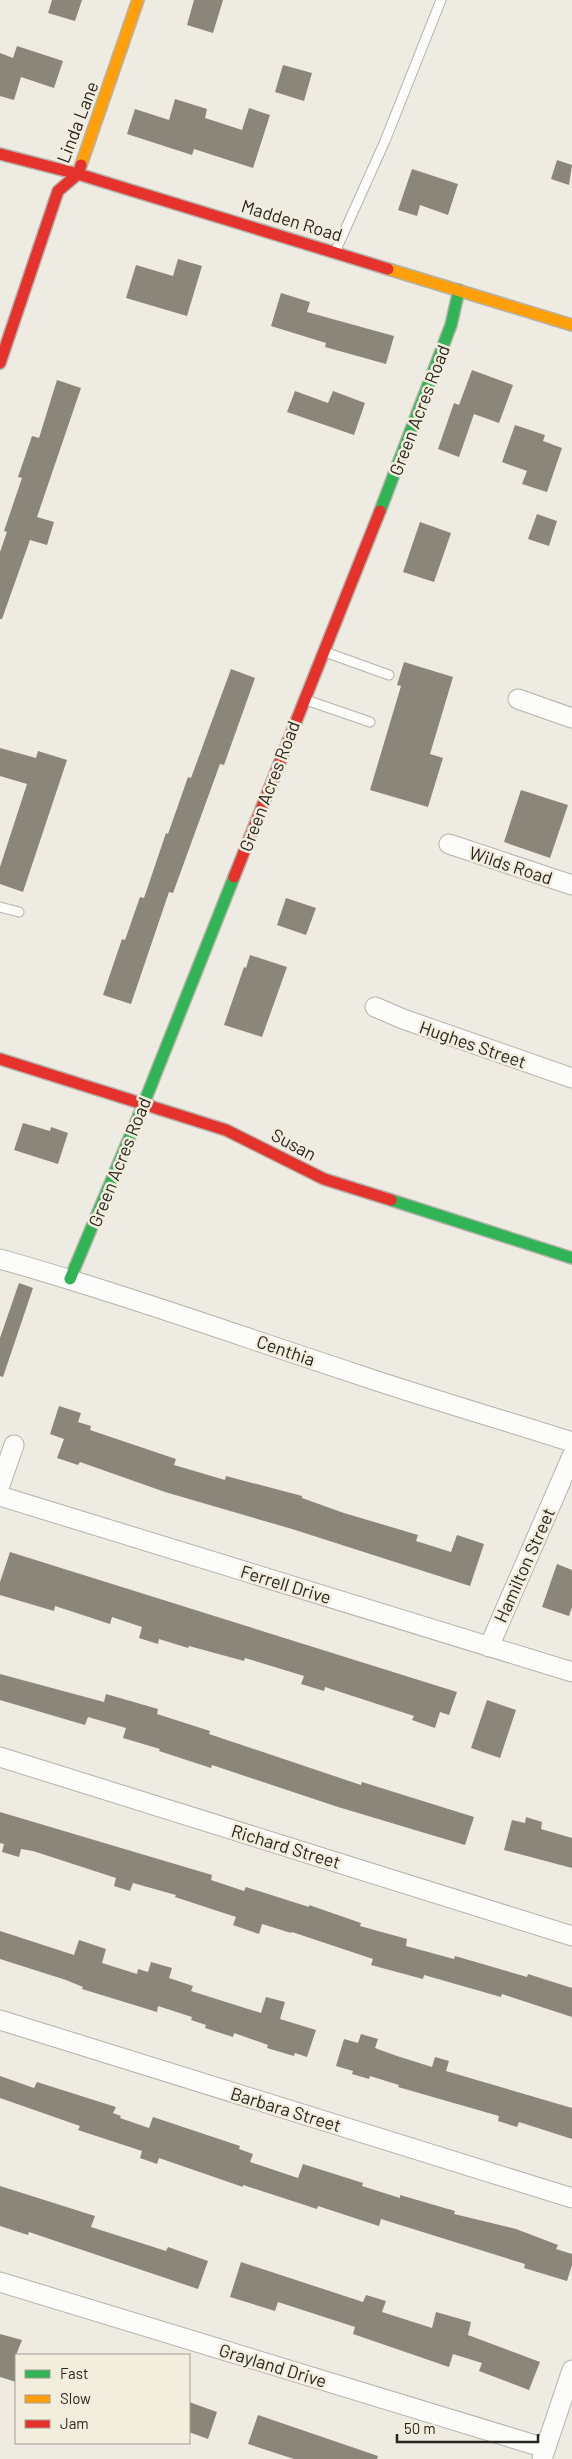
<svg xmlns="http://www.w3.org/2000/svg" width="572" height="2459" viewBox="0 0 572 2459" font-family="Barlow,sans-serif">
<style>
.building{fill:#8a867a}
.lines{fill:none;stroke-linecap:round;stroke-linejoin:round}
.lane-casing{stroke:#b5b2ac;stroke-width:11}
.street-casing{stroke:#b5b2ac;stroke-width:21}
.fast-casing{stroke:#b5b2ac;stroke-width:14}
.slow-casing{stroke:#b5b2ac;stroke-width:14}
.jam-casing{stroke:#b5b2ac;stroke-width:14}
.lane{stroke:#fcfcfb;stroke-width:9}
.street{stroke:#fcfcfb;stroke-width:19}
.fast{stroke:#30b455;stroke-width:11}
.slow{stroke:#ff9f0a;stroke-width:11}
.jam{stroke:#e5322d;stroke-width:11}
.labels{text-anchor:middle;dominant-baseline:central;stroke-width:5;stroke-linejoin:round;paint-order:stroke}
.street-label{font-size:18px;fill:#282620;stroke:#f3eddd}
</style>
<rect width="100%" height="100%" fill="#eeebe2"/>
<!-- building -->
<path class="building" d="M 52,0 L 82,0 L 75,21 L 48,13 Z
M 194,0 L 223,0 L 213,33 L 187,25 Z
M 17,46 L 63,61 L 54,88 L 21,77 L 14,100 L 0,96 L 0,53 L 13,58 Z
M 283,65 L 312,73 L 304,101 L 275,92 Z
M 175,99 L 207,109 L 205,118 L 242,130 L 249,108 L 270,115 L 253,168 L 194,149 L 192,155 L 127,134 L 135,109 L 169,120 Z
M 557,160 L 572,165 L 569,185 L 551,179 Z
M 412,169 L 458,184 L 448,215 L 420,205 L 417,216 L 398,210 Z
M 178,259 L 202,266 L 187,316 L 126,298 L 136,265 L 173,276 Z
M 281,293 L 310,302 L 307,312 L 394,336 L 386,364 L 325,347 L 326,343 L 271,326 Z
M 472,370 L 513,385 L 499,423 L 474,414 L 459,457 L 438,449 L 454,403 L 459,405 Z
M 57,380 L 81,388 L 37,517 L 54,522 L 47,545 L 30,540 L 2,619 L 0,619 L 0,552 L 7,532 L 4,531 L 22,478 L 18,477 L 32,436 L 39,438 Z
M 295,391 L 328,403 L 333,391 L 365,403 L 354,435 L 287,412 Z
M 515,425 L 545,435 L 543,441 L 562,448 L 547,492 L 522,484 L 527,471 L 502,462 Z
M 537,514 L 557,521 L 549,546 L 528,539 Z
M 420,522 L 451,533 L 434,582 L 403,572 Z
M 404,662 L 453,677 L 430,754 L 443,758 L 428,807 L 370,790 L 401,686 L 397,685 Z
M 231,669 L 255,678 L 224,765 L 220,764 L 173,893 L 169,892 L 131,1004 L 103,995 L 122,939 L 125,940 L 140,897 L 144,898 L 166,833 L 168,834 L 188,777 L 191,778 Z
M 0,748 L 36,758 L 38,751 L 67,760 L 23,892 L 0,884 L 0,867 L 27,784 L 0,776 Z
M 521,790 L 568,805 L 550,858 L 504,842 Z
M 286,898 L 316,908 L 306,935 L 277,925 Z
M 250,955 L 287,967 L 262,1037 L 224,1025 L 244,967 L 246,968 Z
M 23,1123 L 50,1131 L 51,1127 L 68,1133 L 58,1164 L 14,1150 Z
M 19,1283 L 33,1288 L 3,1377 L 0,1376 L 0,1338 Z
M 59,1406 L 81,1413 L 78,1422 L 91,1426 L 90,1430 L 176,1459 L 174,1465 L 225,1480 L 226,1476 L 302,1496 L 302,1498 L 344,1513 L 418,1535 L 416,1541 L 451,1552 L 457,1535 L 484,1544 L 470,1586 L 292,1529 L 165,1492 L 80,1462 L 78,1465 L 57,1458 L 64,1439 L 50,1434 Z
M 10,1552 L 457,1692 L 449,1715 L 440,1712 L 435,1728 L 412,1720 L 414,1716 L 325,1687 L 324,1691 L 301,1684 L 304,1676 L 245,1658 L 244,1661 L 189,1646 L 188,1648 L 159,1639 L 158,1644 L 139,1638 L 142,1627 L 112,1617 L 110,1624 L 55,1606 L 54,1611 L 0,1595 L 0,1582 Z
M 557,1564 L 572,1570 L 572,1607 L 569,1616 L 542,1607 Z
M 0,1674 L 104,1702 L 106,1694 L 158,1709 L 157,1714 L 210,1731 L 209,1734 L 361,1785 L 362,1782 L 474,1817 L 465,1845 L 338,1807 L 212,1765 L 211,1768 L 159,1751 L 160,1749 L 123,1738 L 126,1728 L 88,1717 L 85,1725 L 0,1700 Z
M 487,1700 L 516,1710 L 500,1758 L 471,1748 Z
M 0,1812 L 212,1875 L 211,1880 L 244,1891 L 246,1887 L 309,1907 L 309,1905 L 361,1923 L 360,1926 L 407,1939 L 406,1946 L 454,1959 L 455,1956 L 527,1977 L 528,1974 L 572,1988 L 572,2017 L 502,1994 L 501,1997 L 424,1975 L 423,1979 L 371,1965 L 373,1959 L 292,1932 L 291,1933 L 262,1924 L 259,1934 L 233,1925 L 236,1917 L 175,1897 L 176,1895 L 133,1883 L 130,1891 L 114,1886 L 116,1878 L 33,1851 L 21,1849 L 19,1857 L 2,1852 L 4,1844 L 0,1843 Z
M 526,1817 L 542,1822 L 541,1829 L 572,1838 L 572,1868 L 504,1850 L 512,1820 L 525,1823 Z
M 0,1931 L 74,1955 L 79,1940 L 106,1949 L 102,1963 L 137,1974 L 138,1969 L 148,1972 L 151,1962 L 172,1968 L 169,1978 L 193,1986 L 191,1991 L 261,2013 L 266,1997 L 285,2002 L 280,2019 L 316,2030 L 307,2057 L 295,2053 L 294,2056 L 267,2048 L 268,2045 L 234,2033 L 233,2037 L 205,2028 L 206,2025 L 191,2020 L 192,2017 L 158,2006 L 157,2012 L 82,1989 L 83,1987 L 66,1980 L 0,1959 Z
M 361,2034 L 378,2039 L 375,2048 L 394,2055 L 432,2067 L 435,2057 L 449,2061 L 446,2071 L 572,2108 L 572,2139 L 519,2122 L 517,2127 L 498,2121 L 499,2116 L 398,2087 L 399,2085 L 370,2076 L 369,2079 L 352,2074 L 353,2071 L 336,2066 L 344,2039 L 358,2043 Z
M 0,2076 L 34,2088 L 37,2082 L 116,2107 L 113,2113 L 121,2116 L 120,2118 L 149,2128 L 153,2117 L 240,2146 L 239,2149 L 253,2154 L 250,2162 L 298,2178 L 303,2164 L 363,2183 L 362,2186 L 400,2198 L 400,2195 L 455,2211 L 454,2214 L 516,2229 L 558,2245 L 556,2249 L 572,2254 L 572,2265 L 567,2281 L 524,2268 L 525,2264 L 381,2219 L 379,2226 L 318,2206 L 317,2209 L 243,2185 L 243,2187 L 159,2158 L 157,2164 L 140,2158 L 142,2151 L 78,2130 L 80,2126 L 0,2098 Z
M 0,2186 L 95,2216 L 91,2227 L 166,2251 L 168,2247 L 208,2261 L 198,2289 L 29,2232 L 28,2235 L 0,2226 Z
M 241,2262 L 363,2302 L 366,2295 L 386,2301 L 382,2312 L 432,2328 L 436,2312 L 471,2322 L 468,2335 L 540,2362 L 529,2390 L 479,2371 L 482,2363 L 453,2354 L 449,2367 L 353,2334 L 355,2327 L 278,2302 L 275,2311 L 230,2297 Z
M 0,2334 L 22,2340 L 16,2355 L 16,2382 L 0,2377 Z
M 189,2402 L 217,2412 L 208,2439 L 189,2432 Z
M 258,2415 L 378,2456 L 377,2459 L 294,2459 L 248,2444 Z"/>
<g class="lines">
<!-- lane casing -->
<g class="lane-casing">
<path id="lane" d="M 336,250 L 385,141 L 441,0
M 325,652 L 389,675
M 306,700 L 370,722
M 0,907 L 19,912"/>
</g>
<!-- street casing -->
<g class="street-casing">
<path id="street" d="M 518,699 L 572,718
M 449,844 L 572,885
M 375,1007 L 403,1019 L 572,1078
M 0,1259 C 120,1293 237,1335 356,1374 C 427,1398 500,1419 572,1442
M 0,1485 L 14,1445
M 0,1496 L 572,1672
M 489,1647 L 572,1456
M 0,1757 L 572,1936
M 0,2020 L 572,2198
M 0,2282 L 545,2448
M 542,2459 L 572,2370"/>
</g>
<!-- fast casing -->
<g class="fast-casing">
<path id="fast" d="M 380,511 L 451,325 L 459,290
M 391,1200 L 572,1258
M 70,1279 L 144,1103 L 234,877"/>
</g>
<!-- slow casing -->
<g class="slow-casing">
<path id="slow" d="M 81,165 L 138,0
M 388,269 L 572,325"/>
</g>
<!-- jam casing -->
<g class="jam-casing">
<path id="jam" d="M 0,154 L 78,174 L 388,269
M 0,363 L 58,191 L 78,174 L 81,165
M 234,877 L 380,511
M 0,1059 L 226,1130 L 324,1179 L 391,1200"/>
</g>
<!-- lane -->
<use href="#lane" class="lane"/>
<!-- street -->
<use href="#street" class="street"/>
<!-- fast -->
<use href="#fast" class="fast"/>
<!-- slow -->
<use href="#slow" class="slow"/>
<!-- jam -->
<use href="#jam" class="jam"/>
</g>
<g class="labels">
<!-- street labels -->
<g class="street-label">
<text transform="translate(77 122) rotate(-69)">Linda Lane</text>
<text transform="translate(292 220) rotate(17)">Madden Road</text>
<text transform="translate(419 410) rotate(-69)">Green Acres Road</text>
<text transform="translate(269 786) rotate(-69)">Green Acres Road</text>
<text transform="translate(511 865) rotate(18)">Wilds Road</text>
<text transform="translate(473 1044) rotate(19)">Hughes Street</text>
<text transform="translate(294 1144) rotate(28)">Susan</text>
<text transform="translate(119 1162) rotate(-68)">Green Acres Road</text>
<text transform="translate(286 1350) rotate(19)">Centhia</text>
<text transform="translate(524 1565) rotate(-66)">Hamilton Street</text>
<text transform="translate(286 1584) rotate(17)">Ferrell Drive</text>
<text transform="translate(286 1846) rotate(17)">Richard Street</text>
<text transform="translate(286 2109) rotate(17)">Barbara Street</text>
<text transform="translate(273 2365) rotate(17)">Grayland Drive</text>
</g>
</g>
<!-- legend -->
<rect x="15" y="2354" width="175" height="90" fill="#f3eddd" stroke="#a29d91"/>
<rect x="25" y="2370" width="25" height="8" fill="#30b455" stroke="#a29d91"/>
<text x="60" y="2379" font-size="15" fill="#282620">Fast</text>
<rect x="25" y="2395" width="25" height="8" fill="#ff9f0a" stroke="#a29d91"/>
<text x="60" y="2404" font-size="15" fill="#282620">Slow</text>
<rect x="25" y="2420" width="25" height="8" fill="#e5322d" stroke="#a29d91"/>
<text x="60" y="2429" font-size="15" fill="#282620">Jam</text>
<!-- scale -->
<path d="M397 2434v8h141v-8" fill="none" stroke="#282620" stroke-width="2.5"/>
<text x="404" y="2434" font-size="15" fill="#282620" stroke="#f3eddd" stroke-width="4" paint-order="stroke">50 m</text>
</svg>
